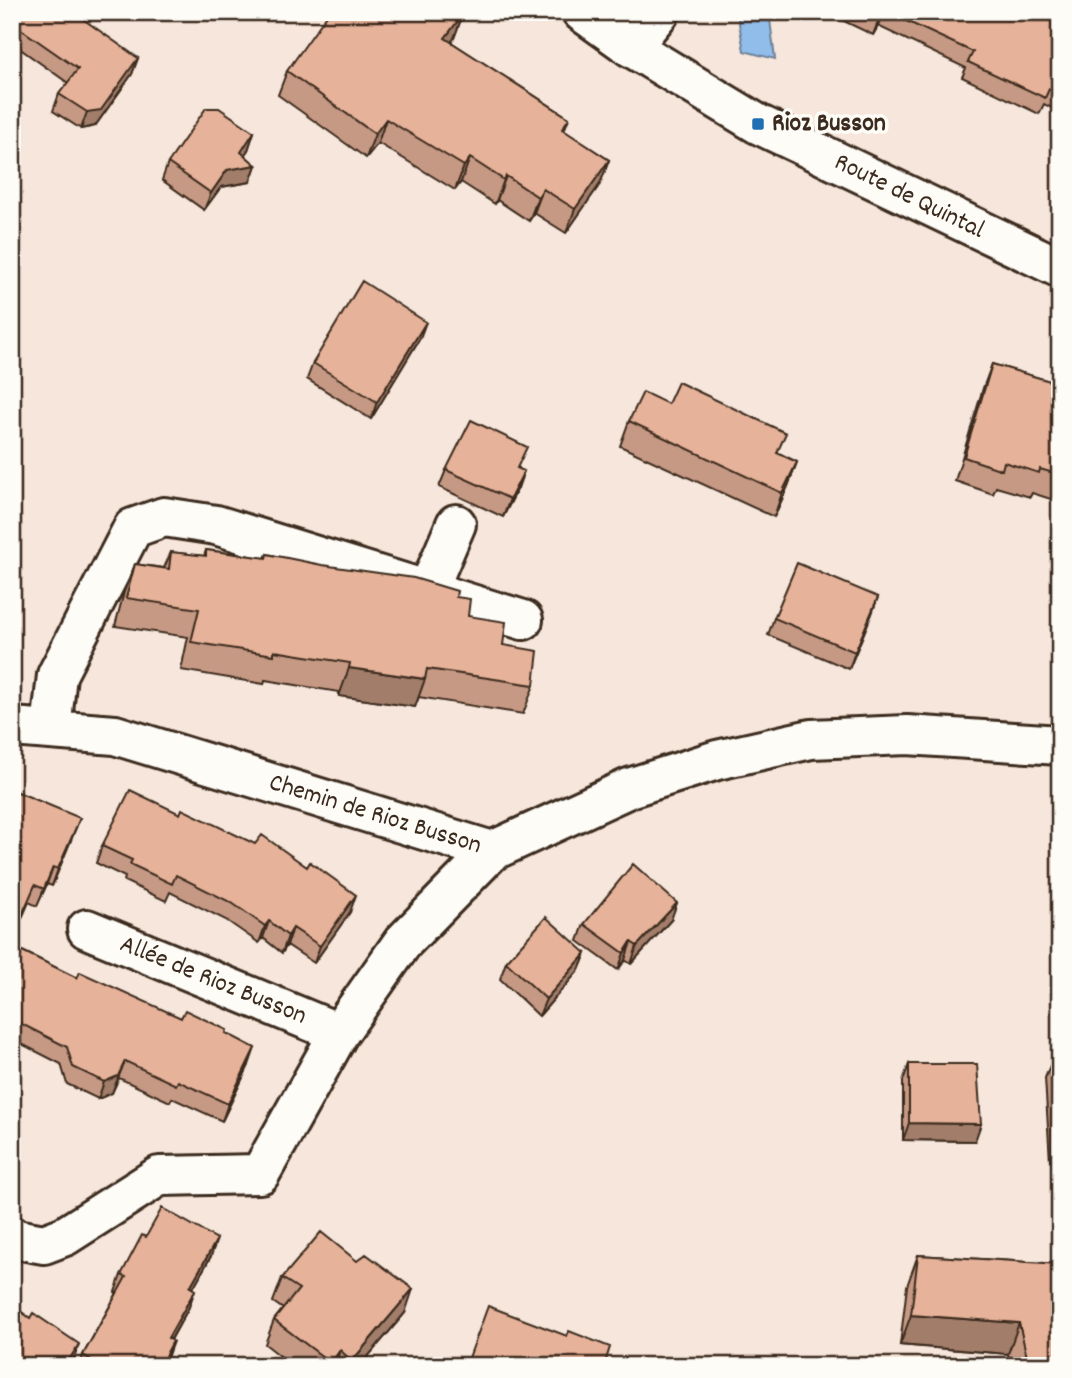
<svg xmlns="http://www.w3.org/2000/svg" width="1072" height="1378" viewBox="0 0 1072 1378" font-family="Dekko,sans-serif">
<style>
.water{fill:#90bdea;stroke:#6e8298;stroke-width:2}
.lines{fill:none;stroke-linecap:round;stroke-linejoin:round}
.street-casing{stroke:#3b2a1e;stroke-width:44}
.secondary-casing{stroke:#3b2a1e;stroke-width:44}
.street{stroke:#fdfcf7;stroke-width:38}
.secondary{stroke:#fdfcf7;stroke-width:38}
.wall{fill:#c69984;stroke:#3b2a1e;stroke-width:2}
.shaded-wall{fill:#a17d6b;stroke:#3b2a1e;stroke-width:2}
.building{fill:#e6b299;stroke:#3b2a1e;stroke-width:2}
.poi-dot{fill:#1f6fb2;stroke:#fdfcf7;stroke-width:2.5}
.labels{text-anchor:middle;dominant-baseline:central;stroke-width:7;stroke-linejoin:round;paint-order:stroke}
.poi-label{font-size:26px;font-weight:bold;fill:#3b2a1e;stroke:#fdfcf7;text-anchor:start}
.street-label{font-size:26px;fill:#3b2a1e;stroke:#fdfcf7}
</style>
<rect width="100%" height="100%" fill="#f6e6db"/>
<filter id="ink" filterUnits="userSpaceOnUse"><feTurbulence type="fractalNoise" baseFrequency=".0143" numOctaves="2"/><feDisplacementMap in="SourceGraphic" scale="14" xChannelSelector="R" yChannelSelector="G"/><feConvolveMatrix kernelMatrix="1 2 1 2 8 2 1 2 1" color-interpolation-filters="sRGB"/></filter>
<g filter="url(#ink)">
<!-- water -->
<path class="water" d="M 737,12 L 769,12 L 775,59 L 744,51 Z"/>
<g class="lines">
<!-- street casing -->
<g class="street-casing">
<path id="street" d="M 631,47 L 660,12
M 428,590 L 456,524
M 12,727 L 115,735 L 492,851 L 629,788 L 717,760 L 811,739 L 907,735 L 1060,745
M 51,729 L 57,675 L 133,528 L 164,517 L 216,525 L 523,620
M 87,929 L 339,1033
M 12,1236 L 16,1239 L 44,1244 L 65,1236 L 159,1176 L 260,1174 L 339,1033 L 403,942 L 492,851"/>
</g>
<!-- secondary casing -->
<g class="secondary-casing">
<path id="secondary" d="M 582,12 L 631,47 L 758,124 L 1060,268"/>
</g>
<!-- street -->
<use href="#street" class="street"/>
<!-- secondary -->
<use href="#secondary" class="secondary"/>
</g>
<!-- wall -->
<path class="wall" d="M 12,12 L 138,58 L 132,74 L 95,126 L 81,129 L 53,111 L 59,94 L 68,83 L 12,43 Z
M 825,12 L 1050,12 L 1060,17 L 1060,112 L 1044,104 L 1039,114 L 962,77 L 966,68 L 878,26 L 873,35 Z
M 463,14 L 454,38 L 451,42 L 569,118 L 564,131 L 609,160 L 600,184 L 566,233 L 534,213 L 529,221 L 497,200 L 495,204 L 461,182 L 455,190 L 378,143 L 366,158 L 278,95 L 287,71 Z
M 254,132 L 248,150 L 244,155 L 256,165 L 250,182 L 221,187 L 204,210 L 162,180 L 168,163 Z
M 420,338 L 371,419 L 307,379 L 313,363 Z
M 992,364 L 1060,384 L 1060,502 L 1032,493 L 1030,497 L 996,487 L 993,494 L 955,481 L 983,388 Z
M 629,421 L 779,453 L 797,462 L 788,486 L 774,517 L 620,446 Z
M 519,468 L 518,488 L 503,517 L 439,487 L 446,470 Z
M 206,550 L 265,558 L 267,554 L 456,597 L 468,616 L 503,645 L 534,685 L 523,714 L 419,697 L 415,707 L 339,696 L 339,692 L 265,680 L 264,684 L 181,670 L 188,637 L 115,626 L 124,592 L 135,564 L 164,568 L 171,552 L 204,556 Z
M 878,597 L 849,669 L 768,635 L 774,618 Z
M 12,791 L 73,835 L 52,886 L 47,884 L 37,906 L 29,902 L 16,932 L 12,931 Z
M 102,846 L 350,912 L 314,963 L 287,945 L 282,953 L 263,938 L 259,943 L 226,920 L 170,892 L 166,901 L 124,881 L 125,877 L 96,863 Z
M 671,920 L 631,964 L 625,960 L 618,970 L 578,941 L 584,924 Z
M 12,946 L 77,978 L 181,1018 L 226,1033 L 249,1065 L 222,1121 L 172,1098 L 170,1102 L 119,1078 L 112,1093 L 98,1099 L 67,1084 L 61,1064 L 14,1040 L 12,1043 Z
M 586,953 L 579,970 L 539,1016 L 500,979 L 506,962 Z
M 1052,1061 L 1060,1061 L 1060,1161 L 1050,1161 L 1045,1078 Z
M 909,1064 L 975,1141 L 903,1140 L 903,1081 Z
M 146,1237 L 211,1256 L 193,1288 L 189,1307 L 171,1340 L 167,1358 L 163,1366 L 79,1366 L 83,1355 L 117,1293 L 115,1292 L 121,1275 Z
M 918,1255 L 1060,1264 L 1060,1366 L 1011,1366 L 1008,1354 L 900,1345 L 907,1286 Z
M 282,1278 L 405,1313 L 360,1366 L 293,1366 L 265,1344 L 274,1320 L 283,1309 L 273,1302 Z"/>
<!-- shaded-wall -->
<path class="shaded-wall" d="M 883,12 L 878,26 L 873,35 L 879,19 Z
M 463,14 L 454,38 L 437,62 L 445,38 Z
M 138,58 L 132,74 L 95,126 L 81,129 L 87,112 Z
M 386,119 L 378,143 L 366,158 L 375,134 Z
M 254,132 L 248,150 L 235,168 L 256,165 L 250,182 L 221,187 L 204,210 L 211,193 Z
M 470,158 L 461,182 L 455,190 L 464,166 Z
M 609,160 L 600,184 L 566,233 L 575,209 Z
M 506,176 L 497,200 L 495,204 L 504,180 Z
M 543,189 L 534,213 L 529,221 L 538,197 Z
M 426,322 L 420,338 L 371,419 L 377,402 Z
M 797,462 L 788,486 L 774,517 L 782,493 Z
M 524,471 L 518,488 L 503,517 L 510,499 Z
M 878,597 L 872,614 L 849,669 L 855,652 Z
M 349,668 L 425,679 L 415,707 L 339,696 Z
M 80,818 L 52,886 L 58,869 Z
M 53,867 L 47,884 L 37,906 L 44,889 Z
M 356,895 L 350,912 L 314,963 L 320,946 Z
M 677,903 L 671,920 L 631,964 L 637,946 Z
M 269,921 L 263,938 L 259,943 L 265,926 Z
M 293,928 L 287,945 L 282,953 L 288,936 Z
M 631,942 L 625,960 L 618,970 L 624,953 Z
M 586,953 L 579,970 L 539,1016 L 546,999 Z
M 255,1048 L 249,1065 L 222,1121 L 228,1104 Z
M 125,1061 L 112,1093 L 98,1099 L 104,1082 Z
M 909,1123 L 981,1124 L 975,1141 L 903,1140 Z
M 1056,1144 L 1060,1144 L 1060,1161 L 1050,1161 Z
M 217,1239 L 211,1256 L 184,1304 L 190,1287 Z
M 413,1289 L 405,1313 L 360,1366 L 350,1366 L 352,1361 Z
M 195,1290 L 189,1307 L 162,1355 L 168,1338 Z
M 911,1315 L 1019,1323 L 1008,1354 L 900,1345 Z
M 173,1341 L 167,1358 L 163,1366 L 160,1366 Z
M 79,1344 L 73,1362 L 70,1366 L 65,1366 Z
M 340,1350 L 335,1366 L 330,1366 L 331,1363 Z"/>
<!-- building -->
<path class="building" d="M 12,12 L 73,12 L 138,58 L 101,110 L 87,112 L 59,94 L 78,69 L 12,23 Z
M 329,12 L 461,12 L 463,14 L 445,38 L 569,118 L 562,129 L 609,160 L 575,209 L 543,189 L 538,197 L 506,176 L 504,180 L 470,158 L 464,166 L 386,119 L 375,134 L 287,71 Z
M 864,12 L 883,12 L 879,19 Z
M 887,12 L 1050,12 L 1060,17 L 1060,93 L 1049,89 L 1045,98 L 968,62 L 973,52 Z
M 206,108 L 219,108 L 254,132 L 241,152 L 256,165 L 227,170 L 211,193 L 168,163 Z
M 362,281 L 426,322 L 377,402 L 313,363 Z
M 992,364 L 1060,384 L 1060,475 L 1040,469 L 1039,473 L 1004,462 L 1002,470 L 964,457 Z
M 678,382 L 786,433 L 777,453 L 797,462 L 782,493 L 629,421 L 643,392 L 668,404 Z
M 471,420 L 527,447 L 517,468 L 524,471 L 510,499 L 446,470 Z
M 206,550 L 266,558 L 267,554 L 322,565 L 414,578 L 457,591 L 456,597 L 470,599 L 468,616 L 506,622 L 503,645 L 538,651 L 534,685 L 427,669 L 425,679 L 349,668 L 350,663 L 274,651 L 274,655 L 191,642 L 199,609 L 126,598 L 135,564 L 169,569 L 171,552 L 206,556 Z
M 797,563 L 878,597 L 855,652 L 774,618 Z
M 13,790 L 80,818 L 58,869 L 53,867 L 44,889 L 35,885 L 22,915 L 12,911 Z
M 130,790 L 180,814 L 182,809 L 255,844 L 262,835 L 307,867 L 310,862 L 356,895 L 320,946 L 293,928 L 288,936 L 269,921 L 265,926 L 232,903 L 176,875 L 172,884 L 130,864 L 132,860 L 102,846 Z
M 633,864 L 677,903 L 637,946 L 631,942 L 624,953 L 584,924 Z
M 546,917 L 586,953 L 546,999 L 506,962 Z
M 12,946 L 77,978 L 80,972 L 181,1018 L 185,1010 L 227,1030 L 226,1033 L 255,1048 L 228,1104 L 178,1081 L 176,1085 L 125,1061 L 118,1076 L 104,1082 L 73,1067 L 67,1047 L 20,1023 L 17,1029 L 12,1026 Z
M 1052,1061 L 1060,1061 L 1060,1144 L 1056,1144 Z
M 909,1064 L 977,1064 L 981,1124 L 909,1123 Z
M 162,1208 L 217,1239 L 190,1287 L 195,1290 L 168,1338 L 173,1341 L 160,1366 L 102,1366 L 83,1355 L 126,1277 L 121,1275 L 142,1235 L 146,1237 Z
M 321,1232 L 357,1261 L 366,1254 L 413,1289 L 352,1361 L 340,1350 L 331,1363 L 274,1320 L 299,1289 L 282,1278 Z
M 918,1255 L 1060,1264 L 1060,1366 L 1029,1366 L 1019,1323 L 911,1315 Z
M 12,1305 L 30,1318 L 33,1313 L 79,1344 L 65,1366 L 12,1366 Z
M 488,1306 L 567,1336 L 569,1331 L 610,1347 L 604,1366 L 466,1366 Z"/>
</g>
<!-- markers -->
<rect class="poi-dot" x="751" y="117" width="14" height="14" rx="3.5"/>
<g class="labels">
<!-- poi labels -->
<g class="poi-label">
<text x="772" y="124">Rioz Busson</text>
</g>
<!-- street labels -->
<g class="street-label">
<text transform="translate(909 197) rotate(26)">Route de Quintal</text>
<text transform="translate(375 815) rotate(17)">Chemin de Rioz Busson</text>
<text transform="translate(213 981) rotate(22)">Allée de Rioz Busson</text>
</g>
</g>
<!-- margin -->
<rect width="1072" height="1378" fill="none" stroke="#fdfcf7" stroke-width="42"/>
<rect x="21" y="21" width="1030" height="1336" fill="none" stroke="#3b2a1e" stroke-width="2.5" filter="url(#ink)"/>
</svg>
